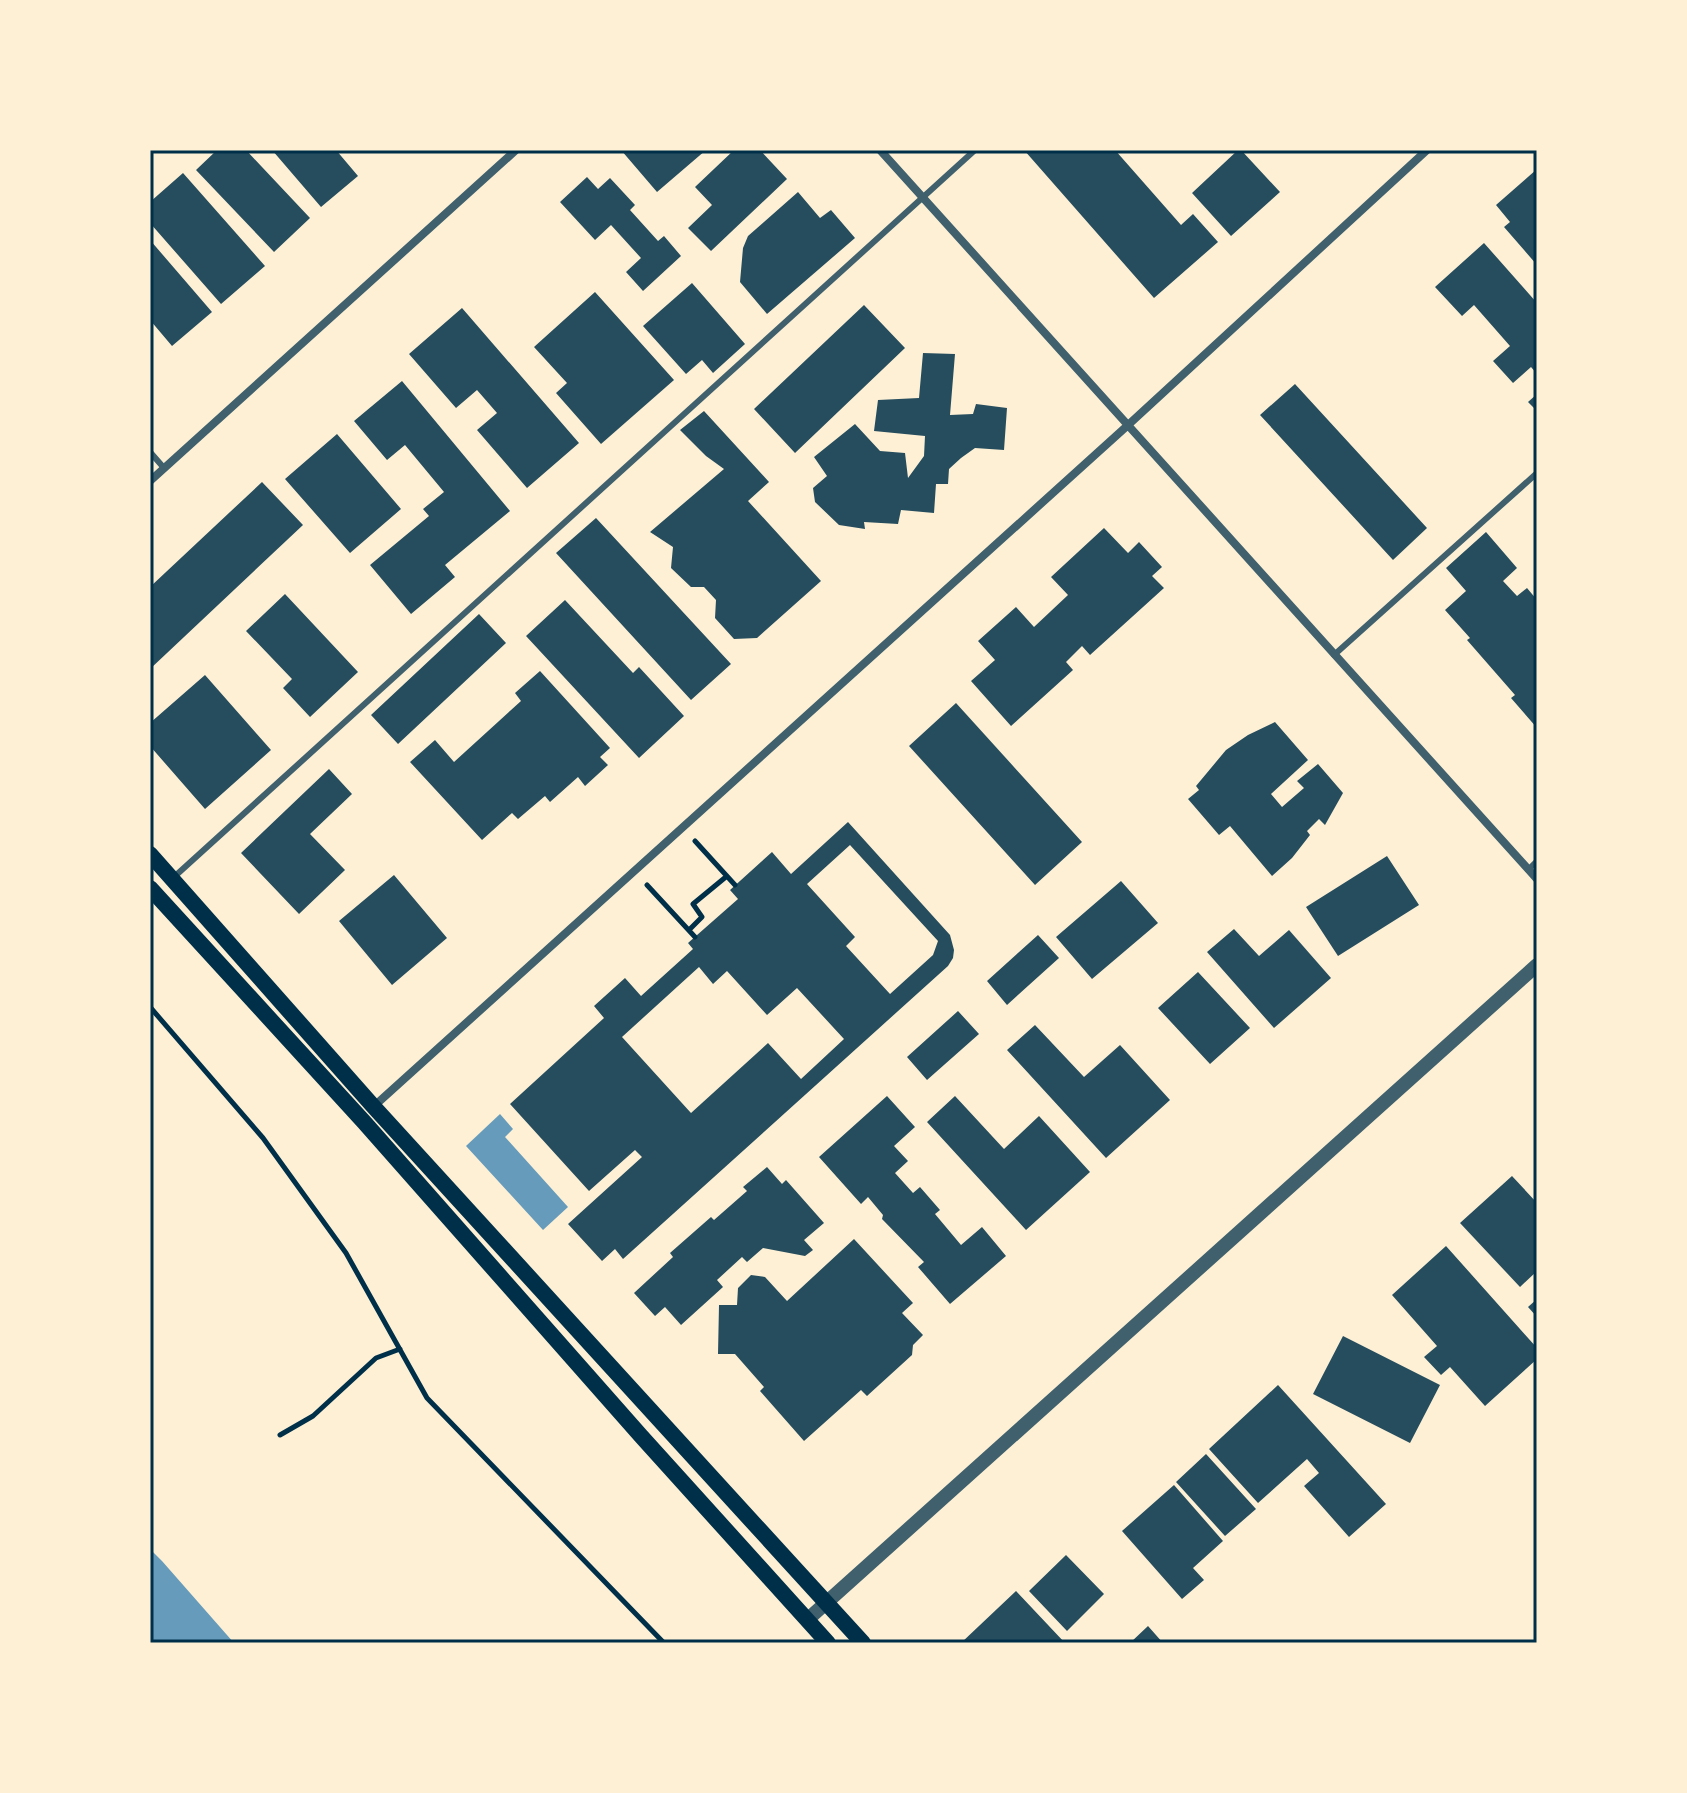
<svg xmlns="http://www.w3.org/2000/svg" width="1687" height="1793" viewBox="0 0 1687 1793" font-family="'Public Sans',sans-serif">
<style>
.water{fill:#669bbc}
.building{fill:#264d5e;fill-rule:evenodd}
.lines{fill:none;stroke-linecap:round;stroke-linejoin:round}
.path{stroke:#003049;stroke-width:5}
.service{stroke:#3f606c;stroke-width:6}
.minor{stroke:#3f606c;stroke-width:8}
.tertiary{stroke:#3f606c;stroke-width:14}
.secondary{stroke:#003049;stroke-width:16}
.neatline{fill:none;stroke:#003049;stroke-width:3}
</style>
<rect width="100%" height="100%" fill="#fdf0d5"/>
<!-- water -->
<path class="water" d="M 500,1114 L 513,1129 L 505,1137 L 568,1207 L 543,1230 L 466,1146 Z
M 150,1549 L 162,1561 L 234,1643 L 150,1643 Z"/>
<!-- building -->
<path class="building" d="M 217,150 L 246,150 L 310,218 L 274,252 L 196,170 Z
M 272,150 L 336,150 L 358,176 L 321,207 Z
M 621,150 L 706,150 L 657,192 Z
M 734,150 L 760,150 L 787,179 L 711,251 L 688,228 L 712,205 L 695,187 Z
M 1024,150 L 1115,150 L 1181,225 L 1193,214 L 1218,242 L 1154,298 Z
M 1238,150 L 1241,150 L 1280,192 L 1231,236 L 1192,193 Z
M 1537,169 L 1537,265 L 1504,227 L 1510,222 L 1496,205 Z
M 183,173 L 265,266 L 221,304 L 150,223 L 150,202 Z
M 587,177 L 598,189 L 610,178 L 635,205 L 630,210 L 658,241 L 664,236 L 681,256 L 643,291 L 626,272 L 641,258 L 611,225 L 595,240 L 560,202 Z
M 798,192 L 820,218 L 831,210 L 855,238 L 767,314 L 740,282 L 743,248 L 748,236 Z
M 150,240 L 212,312 L 172,346 L 150,320 Z
M 1484,243 L 1537,303 L 1537,374 L 1531,367 L 1513,383 L 1493,361 L 1510,346 L 1474,305 L 1462,316 L 1435,287 Z
M 692,283 L 745,344 L 713,373 L 702,360 L 686,374 L 643,326 Z
M 595,292 L 674,380 L 601,444 L 556,393 L 567,383 L 534,347 Z
M 864,305 L 905,348 L 795,453 L 754,409 Z
M 462,308 L 579,443 L 527,488 L 477,430 L 497,413 L 477,390 L 456,408 L 409,354 Z
M 923,353 L 955,354 L 950,415 L 973,414 L 976,404 L 1007,408 L 1004,450 L 975,448 L 961,458 L 949,469 L 948,484 L 936,484 L 934,513 L 901,510 L 898,524 L 864,522 L 865,529 L 839,525 L 815,502 L 813,488 L 827,476 L 814,457 L 855,424 L 880,451 L 905,453 L 908,478 L 924,456 L 925,436 L 874,431 L 878,400 L 919,398 Z
M 402,381 L 510,511 L 445,565 L 455,577 L 411,614 L 370,565 L 429,516 L 423,509 L 444,492 L 405,445 L 387,460 L 354,421 Z
M 1295,384 L 1427,528 L 1393,560 L 1260,415 Z
M 1537,394 L 1537,411 L 1528,402 Z
M 704,411 L 769,482 L 748,501 L 821,581 L 757,638 L 734,639 L 715,618 L 716,600 L 704,587 L 691,587 L 671,568 L 673,547 L 650,532 L 724,469 L 706,456 L 680,430 Z
M 337,434 L 401,509 L 350,553 L 285,479 Z
M 262,482 L 303,525 L 150,669 L 150,587 Z
M 596,518 L 731,664 L 691,700 L 556,553 Z
M 1104,528 L 1128,553 L 1139,542 L 1162,567 L 1152,576 L 1164,588 L 1090,655 L 1082,646 L 1066,662 L 1073,670 L 1011,726 L 971,681 L 995,660 L 978,641 L 1016,607 L 1034,627 L 1068,595 L 1051,577 Z
M 1486,532 L 1517,568 L 1503,581 L 1517,596 L 1527,588 L 1537,600 L 1537,728 L 1511,698 L 1515,695 L 1467,640 L 1470,638 L 1445,610 L 1466,591 L 1446,568 Z
M 285,594 L 358,672 L 310,717 L 283,688 L 292,679 L 246,631 Z
M 565,600 L 633,673 L 639,667 L 684,716 L 639,758 L 526,636 Z
M 479,614 L 506,643 L 398,744 L 371,715 Z
M 540,671 L 610,748 L 600,757 L 608,765 L 585,786 L 578,777 L 550,802 L 545,796 L 518,819 L 512,813 L 482,840 L 410,762 L 435,740 L 454,762 L 521,701 L 515,693 Z
M 205,675 L 271,750 L 205,809 L 150,746 L 150,723 Z
M 956,703 L 1082,842 L 1035,885 L 909,746 Z
M 1275,722 L 1308,760 L 1271,794 L 1282,807 L 1304,788 L 1297,781 L 1318,764 L 1343,793 L 1325,825 L 1319,819 L 1307,831 L 1310,835 L 1292,858 L 1272,876 L 1230,826 L 1219,835 L 1188,799 L 1199,790 L 1196,786 L 1226,750 L 1248,735 Z
M 329,769 L 352,794 L 310,834 L 345,870 L 299,914 L 241,853 Z
M 848,822 L 950,935 L 954,950 L 953,958 L 948,966 L 623,1259 L 615,1249 L 602,1261 L 568,1224 L 642,1157 L 635,1150 L 589,1191 L 510,1104 L 604,1018 L 594,1006 L 625,978 L 641,996 L 693,949 L 688,943 L 738,899 L 730,890 L 772,852 L 791,874 ZM 850,845 L 938,941 L 933,955 L 890,994 L 846,946 L 855,937 L 807,884 ZM 699,967 L 713,984 L 727,971 L 767,1015 L 797,988 L 844,1039 L 801,1079 L 768,1043 L 691,1113 L 622,1037 Z
M 1387,856 L 1419,905 L 1338,956 L 1306,907 Z
M 394,875 L 447,938 L 392,985 L 339,921 Z
M 1121,881 L 1158,923 L 1092,979 L 1056,937 Z
M 1234,929 L 1259,956 L 1289,930 L 1331,978 L 1274,1028 L 1207,952 Z
M 1038,935 L 1059,958 L 1007,1005 L 987,981 Z
M 1198,972 L 1250,1028 L 1210,1064 L 1158,1008 Z
M 958,1011 L 979,1034 L 927,1080 L 907,1057 Z
M 1035,1025 L 1084,1077 L 1120,1045 L 1170,1100 L 1106,1158 L 1007,1050 Z
M 887,1096 L 915,1127 L 894,1146 L 908,1161 L 895,1173 L 913,1193 L 920,1187 L 940,1210 L 935,1214 L 961,1245 L 982,1227 L 1006,1256 L 950,1304 L 918,1267 L 924,1262 L 882,1219 L 883,1215 L 868,1197 L 861,1204 L 819,1157 Z
M 955,1096 L 1004,1149 L 1039,1116 L 1090,1172 L 1026,1230 L 927,1122 Z
M 767,1167 L 782,1184 L 786,1180 L 824,1223 L 804,1240 L 813,1250 L 805,1256 L 763,1248 L 747,1262 L 742,1257 L 717,1280 L 723,1287 L 681,1325 L 665,1307 L 655,1316 L 634,1293 L 673,1257 L 670,1253 L 711,1217 L 714,1220 L 747,1191 L 743,1187 Z
M 1512,1176 L 1537,1203 L 1537,1271 L 1520,1287 L 1460,1223 Z
M 854,1239 L 913,1303 L 902,1313 L 923,1335 L 913,1345 L 912,1355 L 867,1396 L 861,1390 L 804,1441 L 760,1391 L 764,1387 L 735,1354 L 718,1354 L 719,1305 L 737,1305 L 738,1288 L 751,1275 L 765,1277 L 787,1301 Z
M 1446,1246 L 1537,1348 L 1537,1359 L 1485,1406 L 1450,1367 L 1441,1375 L 1424,1357 L 1437,1346 L 1392,1295 Z
M 1537,1299 L 1537,1317 L 1528,1307 Z
M 1343,1336 L 1440,1385 L 1410,1443 L 1313,1394 Z
M 1278,1385 L 1386,1504 L 1349,1537 L 1304,1486 L 1319,1473 L 1307,1459 L 1258,1503 L 1209,1449 Z
M 1206,1454 L 1256,1509 L 1225,1536 L 1176,1482 Z
M 1174,1485 L 1223,1541 L 1193,1568 L 1204,1580 L 1182,1599 L 1122,1531 Z
M 1066,1555 L 1104,1594 L 1067,1631 L 1029,1591 Z
M 1016,1591 L 1065,1643 L 961,1643 Z
M 1148,1626 L 1163,1643 L 1130,1643 Z"/>
<g class="lines">
<!-- path -->
<path class="path" d="M 695,841 L 735,885
M 647,885 L 695,937
M 689,930 L 702,917 L 693,904 L 727,876
M 150,1007 L 263,1138 L 346,1253 L 427,1398 L 664,1643
M 280,1435 L 313,1416 L 376,1358 L 400,1349"/>
<!-- service -->
<path class="service" d="M 150,452 L 164,468
M 1334,655 L 1537,473
M 1528,870 L 1537,861
M 174,877 L 975,150"/>
<!-- minor -->
<path class="minor" d="M 880,150 L 1537,879
M 150,481 L 516,150
M 372,1108 L 1127,426 L 1427,150"/>
<!-- tertiary -->
<path class="tertiary" d="M 807,1620 L 1537,965"/>
<!-- secondary -->
<path class="secondary" d="M 150,854 L 373,1106 L 863,1643
M 150,888 L 364,1122 L 641,1436 L 828,1643"/>
</g>
<!-- border -->
<rect width="1687" height="1793" fill="none" stroke="#fdf0d5" stroke-width="304"/>
<rect x="152" y="152" width="1383" height="1489" class="neatline"/>
</svg>
